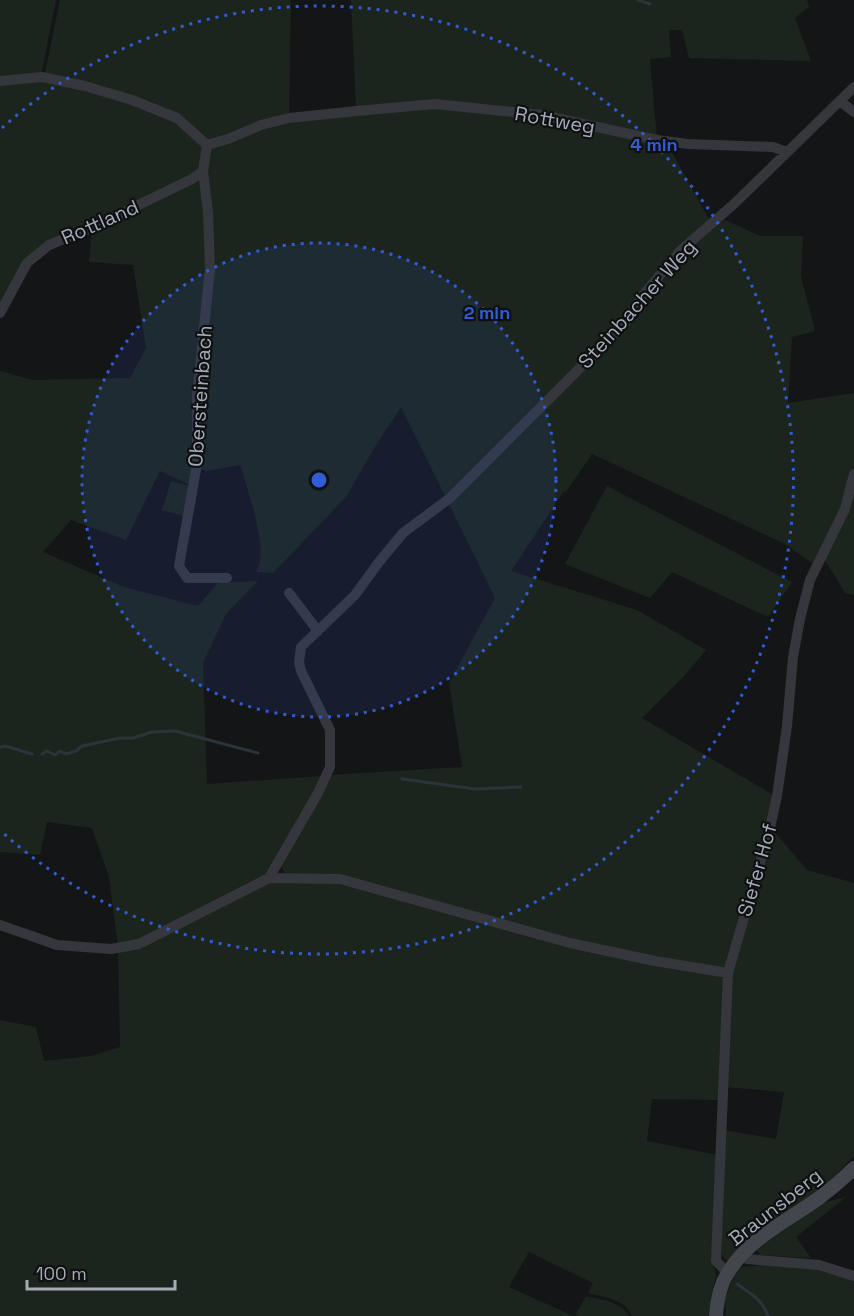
<svg xmlns="http://www.w3.org/2000/svg" width="854" height="1316" viewBox="0 0 854 1316" font-family="'Space Grotesk',sans-serif">
<style>
.green{fill:#1c251d}
.lines{fill:none;stroke-linecap:round;stroke-linejoin:round}
.stream{stroke:#2a343b;stroke-width:3}
.minor{stroke:#35373c;stroke-width:10}
.secondary{stroke:#43464c;stroke-width:14}
.ring{fill:none;stroke:#325cd3;stroke-width:3;stroke-dasharray:3 6}
.labels{text-anchor:middle;dominant-baseline:central;stroke-width:4.5;stroke-linejoin:round;paint-order:stroke}
.street-label{font-size:20px;fill:#a6acb7;stroke:#0f1011}
.centre{fill:#325cd3;stroke:#0f1011;stroke-width:3}
.ring-label{font-size:18px;text-anchor:middle;font-weight:bold;fill:#325cd3;stroke:#0f1011;stroke-width:4.5;stroke-linejoin:round;paint-order:stroke}
</style>
<rect width="100%" height="100%" fill="#141517"/>
<!-- green -->
<path class="green" d="M 0,0 L 56,0 L 41,76 L 0,80 Z
M 60,0 L 291,0 L 289,117 L 206,144 L 208,269 L 192,486 L 160,471 L 126,540 L 71,520 L 43,552 L 124,587 L 198,606 L 218,583 L 258,581 L 226,614 L 203,663 L 207,784 L 323,776 L 267,875 L 138,941 L 118,946 L 109,877 L 92,828 L 47,822 L 40,855 L 0,852 L 0,371 L 32,380 L 130,378 L 146,348 L 133,265 L 89,262 L 92,229 L 27,262 L 0,310 L 0,83 L 44,78 Z
M 351,0 L 807,0 L 809,7 L 795,18 L 811,61 L 689,58 L 682,30 L 669,30 L 671,57 L 650,59 L 657,138 L 667,143 L 710,221 L 624,322 L 446,498 L 401,407 L 373,450 L 346,497 L 273,573 L 256,572 C 270,552 247,488 240,465 L 206,471 L 200,468 L 198,441 L 211,269 L 204,170 L 208,146 L 261,127 L 356,109 Z
M 725,220 L 760,236 L 803,236 L 801,276 L 815,331 L 792,337 L 788,403 L 854,393 L 854,466 L 843,509 L 815,565 L 785,544 L 592,454 L 566,492 L 564,491 L 511,571 L 637,610 L 706,650 L 684,676 L 642,718 L 775,796 L 726,970 L 654,960 L 339,877 L 286,875 L 281,866 L 330,775 L 462,767 L 449,683 L 495,598 L 448,502 L 705,231 Z
M 171,481 L 189,486 L 183,516 L 162,510 Z
M 854,483 L 854,595 L 845,593 L 823,557 Z
M 607,486 L 792,582 L 768,617 L 672,572 L 650,598 L 565,564 Z
M 772,829 L 807,870 L 854,883 L 854,1156 C 842,1168 830,1181 817,1192 C 786,1215 752,1231 727,1261 L 722,1256 L 722,1156 L 723,1130 L 776,1139 L 784,1092 L 724,1087 L 730,973 Z
M 269,880 L 341,882 L 570,946 L 726,975 L 721,1100 L 652,1099 L 647,1141 L 718,1155 L 713,1261 L 716,1275 L 711,1298 L 710,1316 L 632,1316 C 625,1299 604,1297 588,1293 L 593,1283 L 529,1252 L 509,1287 L 573,1316 L 0,1316 L 0,1020 L 36,1027 L 44,1061 L 92,1056 L 120,1047 L 118,949 Z
M 846,1197 L 796,1237 L 811,1258 L 760,1255 L 756,1249 L 822,1203 Z
M 776,1264 L 820,1269 L 854,1280 L 854,1316 L 726,1316 L 725,1299 L 734,1276 L 741,1267 Z
M 586,1296 C 601,1300 621,1301 629,1316 L 575,1316 Z"/>
<g class="lines">
<!-- stream -->
<path class="stream" d="M 638,0 L 650,4
M 0,747 L 5,746 L 32,754
M 42,754 L 47,751 L 55,755 L 60,751 L 66,754 L 76,751 L 82,746 L 120,738 L 133,738 L 152,732 L 175,731 L 258,753
M 402,779 L 475,789 L 521,787
M 737,1284 C 750,1293 763,1300 768,1316"/>
<!-- minor -->
<path class="minor" d="M 0,81 L 42,77 L 85,86 L 132,100 L 177,118 L 207,145
M 840,101 L 854,112
M 207,145 L 228,139 L 261,125 L 289,118 L 357,111 L 435,104 L 542,115 L 657,140 L 688,144 L 773,147 L 787,152
M 207,145 L 203,171 L 208,212 L 210,269 L 197,396 L 197,464 L 179,566 L 187,578 L 227,578
M 0,313 L 27,263 L 49,245 L 91,228 L 192,179 L 203,171
M 289,593 L 318,631
M 269,878 L 318,793 L 330,767 L 330,730 L 301,671 L 299,662 L 301,647 L 355,595 L 379,562 L 403,533 L 450,498 L 625,323 L 644,294 L 680,251 L 734,204 L 854,87
M 0,925 L 57,945 L 111,949 L 139,944 L 269,878 L 340,879 L 570,943 L 655,961 L 728,973
M 742,1254 L 747,1259 L 819,1265 L 854,1276
M 728,1273 L 716,1261 L 728,973 L 770,828 L 777,796 L 787,726 L 793,657 L 800,619 L 810,580 L 845,509 L 854,474"/>
<!-- secondary -->
<path class="secondary" d="M 716,1316 C 717,1301 720,1284 729,1271 C 750,1238 787,1221 819,1198 C 831,1189 843,1179 854,1168"/>
</g>
<!-- distance rings -->
<circle cx="319" cy="480" r="237" fill="#325cd3" fill-opacity=".12"/>
<g class="ring">
<circle cx="319" cy="480" r="237"/>
<path d="M2 128A474 474 0 1 1 2 832"/>
</g>
<g class="labels">
<!-- street labels -->
<g class="street-label">
<text transform="translate(555 120) rotate(10)">Rottweg</text>
<text transform="translate(100 222) rotate(-24)">Rottland</text>
<text transform="translate(637 304) rotate(-48)">Steinbacher Weg</text>
<text transform="translate(200 396) rotate(-86)">Obersteinbach</text>
<text transform="translate(757 870) rotate(-74)">Siefer Hof</text>
<text transform="translate(775 1207) rotate(-38)">Braunsberg</text>
</g>
</g>
<circle cx="319" cy="480" r="9" class="centre"/>
<g class="ring-label">
<text x="654" y="151">4 min</text>
<text x="487" y="319">2 min</text>
</g>
<!-- scale -->
<path d="M27 1280v9h148v-9" fill="none" stroke="#a6acb7" stroke-width="3"/>
<text x="36" y="1280" font-size="18" fill="#a6acb7" stroke="#0f1011" stroke-width="4.5" paint-order="stroke">100 m</text>
</svg>
